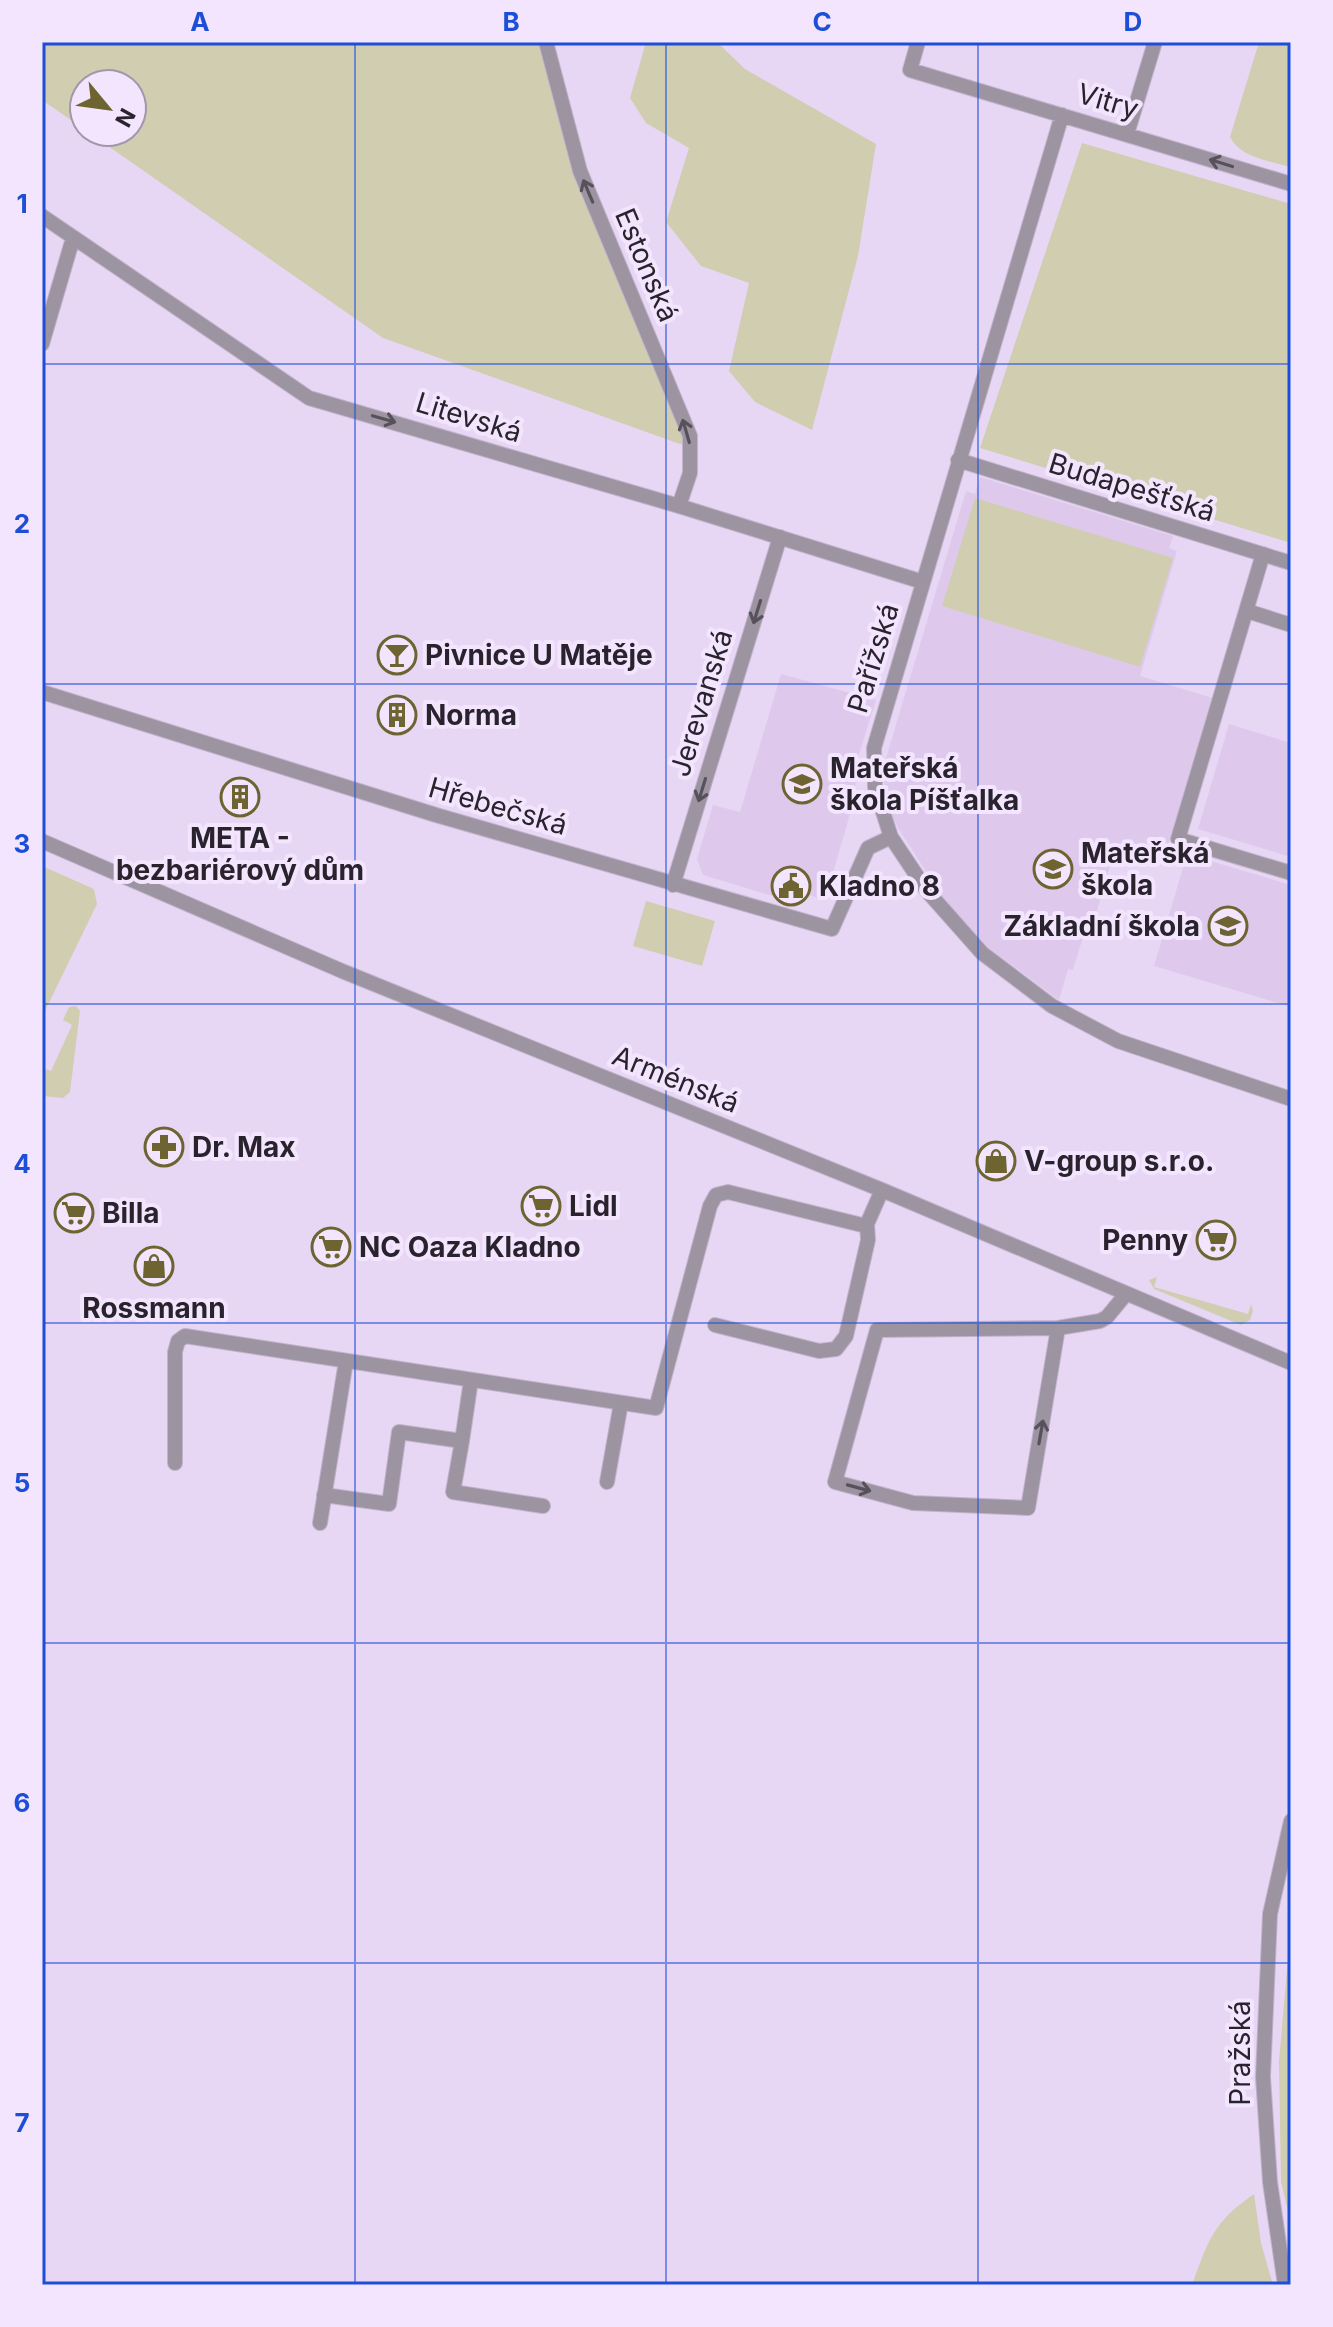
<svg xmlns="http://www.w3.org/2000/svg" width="1333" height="2327" viewBox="0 0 1333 2327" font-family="Inter,sans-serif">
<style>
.built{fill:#dec9ed}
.green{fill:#d1cdb1}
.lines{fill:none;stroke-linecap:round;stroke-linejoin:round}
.minor-casing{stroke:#c2b3cc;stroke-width:16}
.minor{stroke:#9c95a1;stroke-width:14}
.oneway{stroke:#57515c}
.grid{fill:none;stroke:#1d4ed8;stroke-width:2;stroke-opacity:0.55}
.labels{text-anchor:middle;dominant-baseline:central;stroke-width:8;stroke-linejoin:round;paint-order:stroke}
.street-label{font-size:28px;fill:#29232e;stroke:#f3e5fd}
.poi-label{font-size:28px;font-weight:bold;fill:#29232e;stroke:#f3e5fd;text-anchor:start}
.neatline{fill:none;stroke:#1d4ed8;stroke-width:3}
.grid-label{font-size:26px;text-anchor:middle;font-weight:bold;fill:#1d4ed8}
</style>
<rect width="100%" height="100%" fill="#e8d7f4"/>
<!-- built -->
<path class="built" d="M 980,477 L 1173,536 L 1169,548 L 1177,551 L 1140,676 L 1213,698 L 1163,862 L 1115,849 L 1089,938 L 1083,937 L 1073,970 L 1068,969 L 1059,1000 L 988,947 L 945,901 L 898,828 L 889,809 L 885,790 L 883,768 L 966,491 L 975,494 Z
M 781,674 L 876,700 L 857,761 L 862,763 L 847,812 L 850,814 L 825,900 L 776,885 L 772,896 L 703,875 L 697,859 L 713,805 L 740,812 Z
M 1229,724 L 1291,743 L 1291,857 L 1198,829 Z
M 1187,854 L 1291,885 L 1291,1007 L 1154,966 Z"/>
<!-- green -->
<path class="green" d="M 42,42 L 541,42 L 573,170 L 688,445 L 680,444 L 383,338 L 88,132 L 132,132 L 132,84 L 84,84 L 84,129 L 42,100 Z
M 646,42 L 717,42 L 745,69 L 876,144 L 858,256 L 812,430 L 755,402 L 729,371 L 749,283 L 701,266 L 666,222 L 689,148 L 646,123 L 630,98 Z
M 1259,42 L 1291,42 L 1291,167 C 1270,161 1241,158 1230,137 Z
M 1082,143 L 1291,204 L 1291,543 L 980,448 Z
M 975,498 L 1173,558 L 1140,667 L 942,606 Z
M 42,866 L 94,889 L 97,904 L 42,1017 Z
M 646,901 L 715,921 L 702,966 L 633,946 Z
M 76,1006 L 80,1011 L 70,1092 L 63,1098 L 43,1096 L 42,1078 L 46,1069 L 51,1071 L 72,1025 L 63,1020 L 69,1007 Z
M 1157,1277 L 1154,1287 L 1248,1314 L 1251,1304 L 1253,1311 L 1250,1320 L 1241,1325 L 1154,1289 L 1149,1280 Z
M 1291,1924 L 1291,2224 L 1281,2182 L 1279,2061 Z
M 1254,2194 L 1261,2243 L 1273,2285 L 1192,2285 C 1208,2241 1213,2222 1254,2194 Z"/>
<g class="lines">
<!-- minor casing -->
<g class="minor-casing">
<path id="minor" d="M 546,42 L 580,171 L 690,436 L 690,473 L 679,506
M 918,42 L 910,70 L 1291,184
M 1062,115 L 874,748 L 875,787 L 891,837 L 927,891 L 982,953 L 1052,1006 L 1118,1041 L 1291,1099
M 1127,134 L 1155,42
M 42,216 L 309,398 L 679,506 L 923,582
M 42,344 L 73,238
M 958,460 L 1291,563
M 1263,554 L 1178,839 L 1291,873
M 1247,611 L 1291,625
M 42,692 L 436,815 L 832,929 L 868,848 L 891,837
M 42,841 L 342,971 L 882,1190 L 1291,1363
M 673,885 L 780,537
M 715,1325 L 819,1351 L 836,1349 L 846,1336 L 868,1240 L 867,1224
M 1058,1328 L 1028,1508 L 913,1503 L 835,1482 L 877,1330 L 1058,1328 L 1100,1321 L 1107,1317 L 1126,1294
M 462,1441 L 453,1492 L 543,1506
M 175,1463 L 175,1352 L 178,1341 L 185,1336 L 656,1408 L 710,1206 L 716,1195 L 728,1192 L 862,1225 L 867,1224 L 882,1190
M 607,1482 L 621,1403
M 324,1495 L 389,1504 L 399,1432 L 462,1441 L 471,1380
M 320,1523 L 346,1361
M 1285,2285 L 1270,2182 L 1263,2077 L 1270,1914 L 1291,1821"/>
</g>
<!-- minor -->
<use href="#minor" class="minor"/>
</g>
<!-- one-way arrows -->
<defs><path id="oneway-shaft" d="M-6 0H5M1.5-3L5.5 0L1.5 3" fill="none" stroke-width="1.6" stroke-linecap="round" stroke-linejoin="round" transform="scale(2)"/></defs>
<g class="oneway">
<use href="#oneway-shaft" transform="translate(1221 163) rotate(-163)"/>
<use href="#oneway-shaft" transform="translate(588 191) rotate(-113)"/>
<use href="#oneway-shaft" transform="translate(384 419) rotate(16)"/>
<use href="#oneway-shaft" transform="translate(686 431) rotate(-106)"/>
<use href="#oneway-shaft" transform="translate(757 612) rotate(107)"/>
<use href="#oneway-shaft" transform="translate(702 790) rotate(107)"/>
<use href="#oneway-shaft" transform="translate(1041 1432) rotate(-80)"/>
<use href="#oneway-shaft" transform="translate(859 1488) rotate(15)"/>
</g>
<!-- grid -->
<path class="grid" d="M 355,42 L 355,2285M 666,42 L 666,2285M 978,42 L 978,2285M 42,364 L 1291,364M 42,684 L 1291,684M 42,1004 L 1291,1004M 42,1323 L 1291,1323M 42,1643 L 1291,1643M 42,1963 L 1291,1963"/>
<!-- icons -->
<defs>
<g id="bar-ring" transform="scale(2)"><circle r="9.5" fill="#f3e5fd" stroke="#6d6431" stroke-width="1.5"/><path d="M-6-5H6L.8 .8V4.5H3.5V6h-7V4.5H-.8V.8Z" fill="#6d6431"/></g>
<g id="building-ring" transform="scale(2)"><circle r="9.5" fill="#f3e5fd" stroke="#6d6431" stroke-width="1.5"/><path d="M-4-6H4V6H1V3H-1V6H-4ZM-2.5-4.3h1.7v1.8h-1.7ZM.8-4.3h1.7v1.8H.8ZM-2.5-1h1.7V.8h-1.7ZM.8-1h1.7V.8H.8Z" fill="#6d6431"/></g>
<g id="school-ring" transform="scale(2)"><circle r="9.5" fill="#f3e5fd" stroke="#6d6431" stroke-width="1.5"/><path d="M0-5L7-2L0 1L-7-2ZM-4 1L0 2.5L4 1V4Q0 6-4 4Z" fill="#6d6431"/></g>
<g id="civic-ring" transform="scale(2)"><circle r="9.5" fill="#f3e5fd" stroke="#6d6431" stroke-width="1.5"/><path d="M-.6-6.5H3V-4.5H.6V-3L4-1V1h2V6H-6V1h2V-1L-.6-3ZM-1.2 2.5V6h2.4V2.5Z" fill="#6d6431"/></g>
<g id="pharmacy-ring" transform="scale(2)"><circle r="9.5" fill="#f3e5fd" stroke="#6d6431" stroke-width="1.5"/><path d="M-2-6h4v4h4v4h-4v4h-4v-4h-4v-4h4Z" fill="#6d6431"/></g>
<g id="shop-ring" transform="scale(2)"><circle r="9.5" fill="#f3e5fd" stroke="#6d6431" stroke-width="1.5"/><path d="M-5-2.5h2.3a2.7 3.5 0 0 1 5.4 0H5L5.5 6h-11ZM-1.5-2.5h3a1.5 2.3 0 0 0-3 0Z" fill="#6d6431"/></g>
<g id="supermarket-ring" transform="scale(2)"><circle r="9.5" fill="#f3e5fd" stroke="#6d6431" stroke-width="1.5"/><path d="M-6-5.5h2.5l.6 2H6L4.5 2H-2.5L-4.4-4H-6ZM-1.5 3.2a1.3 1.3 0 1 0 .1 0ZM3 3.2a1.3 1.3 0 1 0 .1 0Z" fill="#6d6431"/></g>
</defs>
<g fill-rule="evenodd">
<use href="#bar-ring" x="397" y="655"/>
<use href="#building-ring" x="397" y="715"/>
<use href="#school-ring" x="802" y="784"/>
<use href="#building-ring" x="240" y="797"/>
<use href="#school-ring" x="1053" y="869"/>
<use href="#civic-ring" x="791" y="886"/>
<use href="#school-ring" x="1228" y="926"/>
<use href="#pharmacy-ring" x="164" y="1147"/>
<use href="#shop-ring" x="996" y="1161"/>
<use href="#supermarket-ring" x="541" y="1206"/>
<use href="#supermarket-ring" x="74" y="1213"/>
<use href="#supermarket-ring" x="1216" y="1240"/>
<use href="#supermarket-ring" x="331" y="1247"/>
<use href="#shop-ring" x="154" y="1266"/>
</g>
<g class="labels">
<!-- street labels -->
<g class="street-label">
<text transform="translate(1108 101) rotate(16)">Vitry</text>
<text transform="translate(647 265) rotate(67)">Estonská</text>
<text transform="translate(469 417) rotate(17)">Litevská</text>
<text transform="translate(1132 487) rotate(17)">Budapešťská</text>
<text transform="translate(873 658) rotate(-73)">Pařížská</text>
<text transform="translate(701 703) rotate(-73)">Jerevanská</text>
<text transform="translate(498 806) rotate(16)">Hřebečská</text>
<text transform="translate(676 1079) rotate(22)">Arménská</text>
<text transform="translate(1240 2053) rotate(-90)">Pražská</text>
</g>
<!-- poi labels -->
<g class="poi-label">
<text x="425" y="655">Pivnice U Matěje</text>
<text x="425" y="715">Norma</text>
<text x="830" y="768">Mateřská<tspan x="830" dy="32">škola Píšťalka</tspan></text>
<text x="240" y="838" text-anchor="middle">META -<tspan x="240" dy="32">bezbariérový dům</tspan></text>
<text x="1081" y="853">Mateřská<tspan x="1081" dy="32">škola</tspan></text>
<text x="819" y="886">Kladno 8</text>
<text x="1200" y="926" text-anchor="end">Základní škola</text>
<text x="192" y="1147">Dr. Max</text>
<text x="1024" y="1161">V-group s.r.o.</text>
<text x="569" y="1206">Lidl</text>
<text x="102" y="1213">Billa</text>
<text x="1188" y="1240" text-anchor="end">Penny</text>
<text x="359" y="1247">NC Oaza Kladno</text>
<text x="154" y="1308" text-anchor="middle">Rossmann</text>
</g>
</g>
<!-- border -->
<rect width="1333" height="2327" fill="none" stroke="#f3e5fd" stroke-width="88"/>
<!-- north arrow -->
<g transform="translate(108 108) rotate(119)"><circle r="38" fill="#f3e5fd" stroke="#a297aa" stroke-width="2"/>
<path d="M0-6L14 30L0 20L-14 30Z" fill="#6d6431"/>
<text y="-12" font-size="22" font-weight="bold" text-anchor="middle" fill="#29232e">N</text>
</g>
<rect x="44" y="44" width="1245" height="2239" class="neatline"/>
<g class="grid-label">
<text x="200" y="31">A</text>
<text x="511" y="31">B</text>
<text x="822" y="31">C</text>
<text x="1133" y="31">D</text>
<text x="22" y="213">1</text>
<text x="22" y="533">2</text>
<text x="22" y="853">3</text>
<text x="22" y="1173">4</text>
<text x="22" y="1492">5</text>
<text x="22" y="1812">6</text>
<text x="22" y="2132">7</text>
</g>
</svg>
